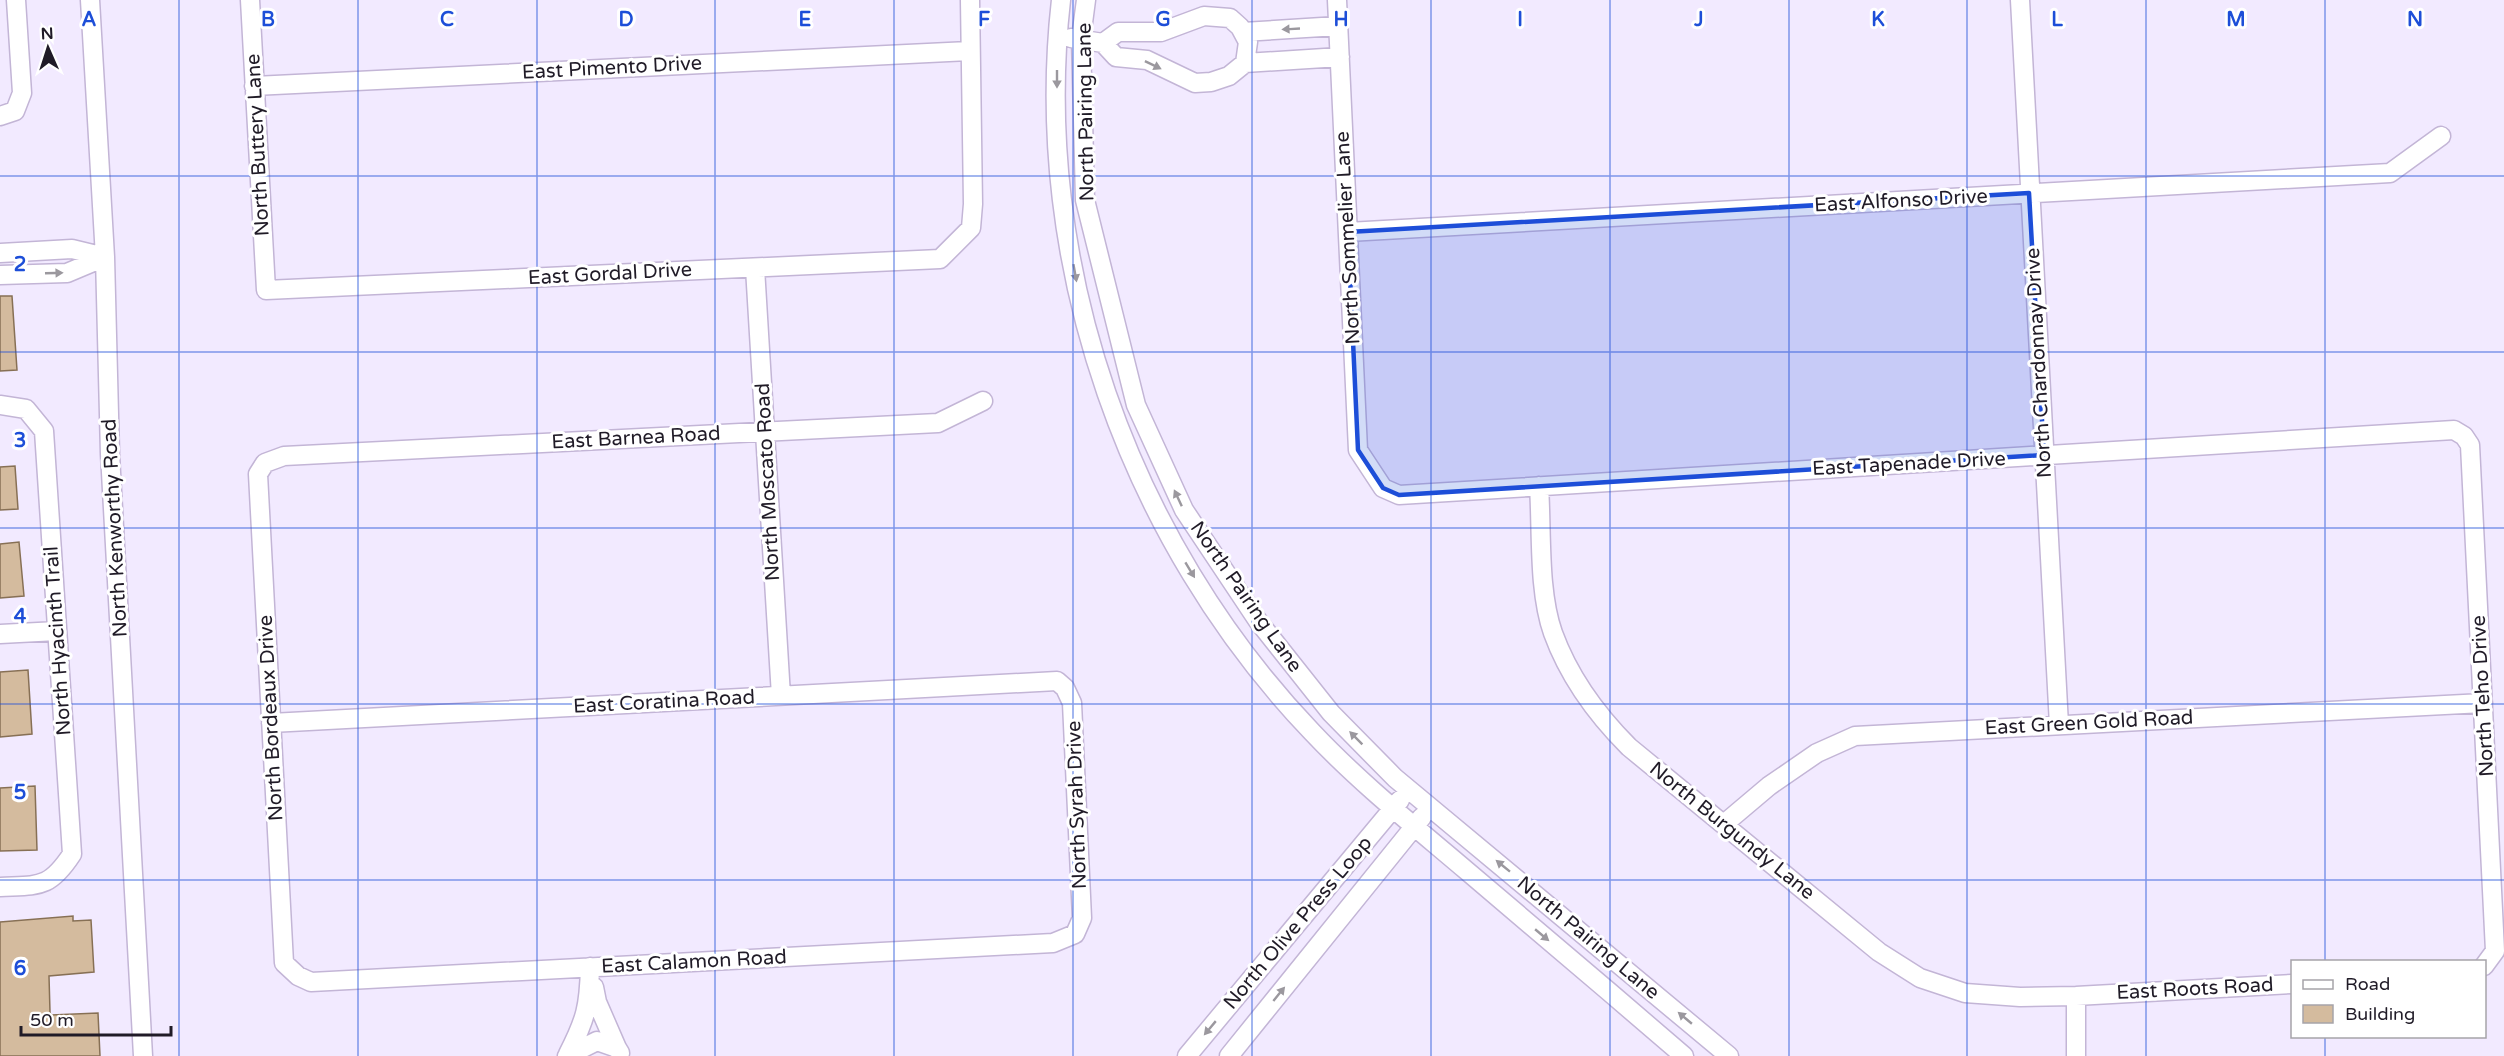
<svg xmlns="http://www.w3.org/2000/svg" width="2504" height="1056" viewBox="0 0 2504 1056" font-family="'Varela Round',sans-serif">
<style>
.building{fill:#d4bb9e;stroke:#877055;stroke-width:1.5}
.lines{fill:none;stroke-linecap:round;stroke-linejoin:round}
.minor-casing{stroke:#c3b5d6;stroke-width:21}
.minor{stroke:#fff;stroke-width:18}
.oneway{fill:#9b989e}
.marked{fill:#1d4ed8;fill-opacity:0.2;stroke:#1d4ed8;stroke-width:4.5;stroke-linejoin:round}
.grid{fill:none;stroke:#1d4ed8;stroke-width:1.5;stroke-opacity:0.55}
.labels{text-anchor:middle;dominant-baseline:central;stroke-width:6;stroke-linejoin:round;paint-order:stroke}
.street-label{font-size:20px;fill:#201b27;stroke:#fff}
.grid-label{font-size:20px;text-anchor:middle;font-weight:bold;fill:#1d4ed8;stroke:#fff;stroke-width:6;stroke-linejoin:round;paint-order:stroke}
</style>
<rect width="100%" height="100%" fill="#f2eaff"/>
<!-- building -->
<path class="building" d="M 0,296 L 12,296 L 17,370 L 0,371 Z
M 15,466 L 18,509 L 0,510 L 0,467 Z
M 19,542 L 24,596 L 0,598 L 0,544 Z
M 28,670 L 32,734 L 0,737 L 0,672 Z
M 35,786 L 37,850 L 0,851 L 0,788 Z
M 73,916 L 73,921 L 91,920 L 94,972 L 49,976 L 50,1012 L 51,1015 L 98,1013 L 100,1056 L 0,1056 L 0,922 Z"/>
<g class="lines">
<!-- minor casing -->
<g class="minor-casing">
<path id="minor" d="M 90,0 L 105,257 L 110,454 L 143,1056
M 250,0 L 266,290 L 940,259 L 971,228 L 973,204 L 970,0
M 1061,0 C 1031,264 1129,541 1312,732 C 1359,782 1414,826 1467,871 C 1539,932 1612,994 1684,1056
M 1086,0 L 1081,38 L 1085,200 L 1136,405 L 1184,510 L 1258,621 L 1331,713 L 1395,778 L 1729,1056
M 1337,0 L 1358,450 L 1383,488 L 1399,495 L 2454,430 L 2464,436 L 2470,445 L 2495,951 L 2484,966
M 2020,0 L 2059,725
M 1243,32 L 1338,26
M 1071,38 L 1103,43 L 1116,57 L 1147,60 L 1195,83 L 1211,82 L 1229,76 L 1245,63 L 1248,42 L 1240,27 L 1230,18 L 1204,16 L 1161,32 L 1118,32 L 1103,43
M 1245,63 L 1340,57
M 254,86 L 969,51
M 0,116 L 15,111 L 22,93 L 16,0
M 1348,232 L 2390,173 L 2441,136
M 0,253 L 72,249 L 105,257
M 755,268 L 781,696
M 0,275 L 67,273 L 105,257
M 0,405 L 26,409 L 44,431 L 72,854 C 49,889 39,885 0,887
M 1539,486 C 1542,531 1538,591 1553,633 C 1569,677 1596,714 1629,747 L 1879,952 L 1920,978 L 1965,993 L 2020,997 L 2076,996 L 2292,984
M 0,634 L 57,631
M 271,723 L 1057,681 L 1065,688 L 1072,703 L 1082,918 L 1075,934 L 1053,943 L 311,982 L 298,976 L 284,963 L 258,474 L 265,463 L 284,456 L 938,423 L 983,401
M 1724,824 L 1769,786 L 1817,753 L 1855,736 L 2483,703
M 594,987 L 597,1002 L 617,1048
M 2076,996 L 2076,1056
M 568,1054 C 586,1019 589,1006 590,967
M 567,1056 L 597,1041 L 617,1048 L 620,1053
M 1187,1056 L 1400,800
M 1229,1056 L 1422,817"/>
</g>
<!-- minor -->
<use href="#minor" class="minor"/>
</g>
<!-- one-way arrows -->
<defs><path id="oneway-solid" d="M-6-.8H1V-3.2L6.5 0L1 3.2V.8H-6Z" transform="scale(1.5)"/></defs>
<g class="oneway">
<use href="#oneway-solid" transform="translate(1291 29) rotate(177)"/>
<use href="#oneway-solid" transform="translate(1153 65) rotate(26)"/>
<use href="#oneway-solid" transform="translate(1057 79) rotate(90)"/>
<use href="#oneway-solid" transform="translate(54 273) rotate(-2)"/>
<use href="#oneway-solid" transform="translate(1075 273) rotate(80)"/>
<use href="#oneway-solid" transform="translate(1178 498) rotate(-115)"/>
<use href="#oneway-solid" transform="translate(1190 570) rotate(59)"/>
<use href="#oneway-solid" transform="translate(1356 738) rotate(-135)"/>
<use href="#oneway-solid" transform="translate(1503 866) rotate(-141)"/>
<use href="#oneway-solid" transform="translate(1542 935) rotate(40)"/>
<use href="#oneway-solid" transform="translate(1279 994) rotate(-51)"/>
<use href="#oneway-solid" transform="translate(1685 1018) rotate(-140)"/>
<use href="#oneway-solid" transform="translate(1210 1028) rotate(130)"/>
</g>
<!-- marked area -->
<path class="marked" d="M 2029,193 L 2044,455 L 1399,495 L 1383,488 L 1358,450 L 1348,232 Z"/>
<!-- grid -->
<path class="grid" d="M 179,0 L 179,1056M 358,0 L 358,1056M 537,0 L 537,1056M 715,0 L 715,1056M 894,0 L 894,1056M 1073,0 L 1073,1056M 1252,0 L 1252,1056M 1431,0 L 1431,1056M 1610,0 L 1610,1056M 1789,0 L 1789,1056M 1967,0 L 1967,1056M 2146,0 L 2146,1056M 2325,0 L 2325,962M 0,176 L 2504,176M 0,352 L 2504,352M 0,528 L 2504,528M 0,704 L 2504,704M 0,880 L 2504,880M 2325,1036 L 2325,1056"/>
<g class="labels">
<!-- street labels -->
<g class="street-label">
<text transform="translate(612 68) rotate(-3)">East Pimento Drive</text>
<text transform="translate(1086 112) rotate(-91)">North Pairing Lane</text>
<text transform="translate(258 145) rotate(-93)">North Buttery Lane</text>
<text transform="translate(1901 201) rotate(-3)">East Alfonso Drive</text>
<text transform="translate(1348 238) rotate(-93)">North Sommelier Lane</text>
<text transform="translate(610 274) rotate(-3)">East Gordal Drive</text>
<text transform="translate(2039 363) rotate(-93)">North Chardonnay Drive</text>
<text transform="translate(636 438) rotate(-3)">East Barnea Road</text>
<text transform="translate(1909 464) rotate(-3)">East Tapenade Drive</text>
<text transform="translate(768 482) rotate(-93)">North Moscato Road</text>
<text transform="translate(115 528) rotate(-93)">North Kenworthy Road</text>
<text transform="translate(1246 597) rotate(55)">North Pairing Lane</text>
<text transform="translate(58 641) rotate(-94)">North Hyacinth Trail</text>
<text transform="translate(2483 696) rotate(-93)">North Teho Drive</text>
<text transform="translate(664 702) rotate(-3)">East Coratina Road</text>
<text transform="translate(271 718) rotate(-93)">North Bordeaux Drive</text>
<text transform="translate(2089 723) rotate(-3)">East Green Gold Road</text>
<text transform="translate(1077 805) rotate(-92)">North Syrah Drive</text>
<text transform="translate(1732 831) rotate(39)">North Burgundy Lane</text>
<text transform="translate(1298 923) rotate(-50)">North Olive Press Loop</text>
<text transform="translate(1588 938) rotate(40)">North Pairing Lane</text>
<text transform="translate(694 962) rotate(-3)">East Calamon Road</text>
<text transform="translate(2195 989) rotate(-3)">East Roots Road</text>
</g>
</g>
<g class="grid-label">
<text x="89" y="26">A</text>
<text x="268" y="26">B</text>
<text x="447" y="26">C</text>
<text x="626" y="26">D</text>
<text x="805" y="26">E</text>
<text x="984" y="26">F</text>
<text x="1163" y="26">G</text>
<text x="1341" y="26">H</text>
<text x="1520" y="26">I</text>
<text x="1699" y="26">J</text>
<text x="1878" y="26">K</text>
<text x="2057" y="26">L</text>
<text x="2236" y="26">M</text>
<text x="2415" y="26">N</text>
<text x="20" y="271">2</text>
<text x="20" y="447">3</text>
<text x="20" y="623">4</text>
<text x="20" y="799">5</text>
<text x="20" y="975">6</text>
</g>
<!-- legend -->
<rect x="2291" y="960" width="195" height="78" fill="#ffffff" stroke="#a6a4a9" stroke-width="1.5"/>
<rect x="2303" y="980" width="30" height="9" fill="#ffffff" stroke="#a6a4a9" stroke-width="1.5"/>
<text x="2345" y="990" font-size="18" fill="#201b27">Road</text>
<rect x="2303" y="1005" width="30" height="18" fill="#d4bb9e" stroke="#a6a4a9" stroke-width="1.5"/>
<text x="2345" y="1020" font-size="18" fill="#201b27">Building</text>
<!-- north arrow -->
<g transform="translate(48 48) rotate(357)" stroke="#ffffff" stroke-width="4.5" paint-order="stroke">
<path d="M0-4.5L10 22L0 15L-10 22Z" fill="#201b27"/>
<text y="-9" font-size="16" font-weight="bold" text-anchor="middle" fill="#201b27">N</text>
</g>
<!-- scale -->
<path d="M21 1026v9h150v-9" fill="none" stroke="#201b27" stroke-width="3"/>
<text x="30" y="1026" font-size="18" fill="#201b27" stroke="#ffffff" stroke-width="4.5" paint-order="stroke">50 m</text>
</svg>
